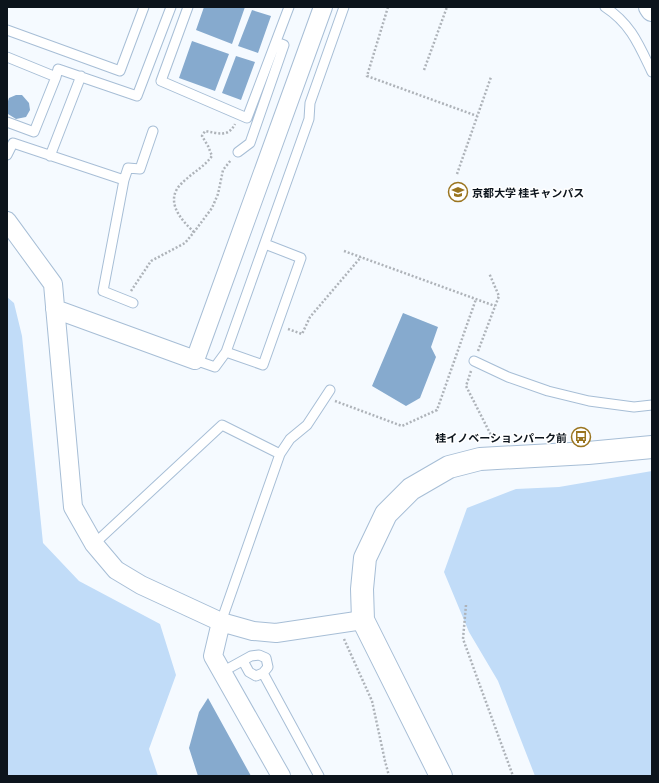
<svg xmlns="http://www.w3.org/2000/svg" width="659" height="783" viewBox="0 0 659 783" font-family="Literata,'Noto Sans JP',serif">
<style>
.green{fill:#c1dcf8}
.water{fill:#86aace}
.lines{fill:none;stroke-linecap:round;stroke-linejoin:round}
.lane-casing{stroke:#a7bed6;stroke-width:11}
.street-casing{stroke:#a7bed6;stroke-width:20}
.secondary-casing{stroke:#a7bed6;stroke-width:24}
.path{stroke:#aeb3b9;stroke-width:2.5;stroke-dasharray:2 2;stroke-linecap:butt}
.lane{stroke:#fff;stroke-width:9}
.street{stroke:#fff;stroke-width:18}
.secondary{stroke:#fff;stroke-width:22}
.labels{text-anchor:middle;dominant-baseline:central;stroke-width:3;stroke-linejoin:round;paint-order:stroke}
.poi-label{font-size:11px;font-weight:bold;fill:#0c141c;stroke:#fff;text-anchor:start}
</style>
<rect width="100%" height="100%" fill="#f5faff"/>
<!-- green -->
<path class="green" d="M 7,297 L 14,303 L 22,336 L 43,543 L 79,581 L 160,624 L 176,675 L 149,749 L 158,776 L 7,776 Z
M 652,471 L 652,776 L 535,776 L 498,681 L 469,632 L 444,572 L 467,508 L 516,489 L 559,487 Z"/>
<!-- water -->
<path class="water" d="M 204,7 L 245,7 L 232,44 L 196,30 Z
M 252,10 L 271,16 L 258,53 L 238,46 Z
M 192,41 L 229,54 L 215,91 L 179,78 Z
M 236,56 L 255,62 L 241,100 L 222,93 Z
M 16,95 L 22,95 L 29,103 L 30,110 L 26,117 L 16,119 L 8,114 L 7,104 L 9,98 Z
M 403,313 L 438,327 L 431,347 L 436,357 L 420,398 L 406,406 L 372,386 Z
M 208,698 L 251,776 L 198,776 L 189,748 L 199,712 Z"/>
<g class="lines">
<!-- lane casing -->
<g class="lane-casing">
<path id="lane" d="M 188,7 L 161,81 L 247,118 L 289,7
M 605,7 C 631,24 639,45 652,72
M 7,30 L 120,71 L 144,7
M 7,57 L 56,77
M 7,122 L 34,132 L 56,77 L 58,69 L 137,96 L 171,7
M 238,152 L 250,143 L 284,45 L 276,42
M 7,155 L 13,143 L 124,180 L 103,291 L 133,303
M 50,156 L 81,76
M 124,180 L 128,168 L 140,169 L 153,131
M 265,244 L 301,258 L 263,365 L 226,352 L 309,119 L 310,103 L 344,7
M 195,360 L 215,367 L 226,352
M 474,361 L 508,377 L 548,391 L 589,401 L 634,407 L 652,405
M 94,544 L 222,425 L 280,454
M 221,622 L 280,454 L 290,439 L 307,425 L 330,390
M 243,661 L 249,672 L 256,676 L 263,673
M 222,672 L 251,656 L 259,655 L 266,658 L 268,667 L 263,673 L 319,776"/>
</g>
<!-- street casing -->
<g class="street-casing">
<path id="street" d="M 7,221 L 53,284 L 73,507 L 94,544 L 116,570 L 141,585 L 221,622 L 253,631 L 276,633 L 363,620
M 55,309 L 195,360 L 323,7
M 221,622 L 213,656 L 281,776"/>
</g>
<!-- secondary casing -->
<g class="secondary-casing">
<path id="secondary" d="M 650,7 L 652,10
M 441,776 L 363,620 L 362,589 L 365,558 L 386,514 L 411,489 L 449,467 L 480,459 L 588,453 L 652,447"/>
</g>
<!-- path -->
<path class="path" d="M 388,7 L 367,76 L 477,116
M 424,70 L 447,7
M 457,174 L 491,77
M 194,232 C 180,219 164,200 182,183 C 192,173 204,167 212,156 L 208,146 L 202,136 L 205,131 C 218,133 228,138 235,124
M 344,251 L 495,306
M 131,291 L 151,261 L 185,243 L 194,232 L 212,208 L 218,194 L 223,170 L 231,160
M 288,329 L 302,334 L 310,317 L 361,257
M 478,351 L 499,296 L 489,273
M 471,371 L 466,386 L 494,441
M 335,401 L 402,426 L 437,410 L 476,299
M 466,605 L 463,639 L 513,776
M 344,639 L 372,701 L 385,761 L 389,776"/>
<!-- lane -->
<use href="#lane" class="lane"/>
<!-- street -->
<use href="#street" class="street"/>
<!-- secondary -->
<use href="#secondary" class="secondary"/>
</g>
<!-- icons -->
<defs>
<g id="university-ring" transform="scale(1)"><circle r="9.5" fill="#fff" stroke="#9a7520" stroke-width="1.5"/><path d="M0-5L7-2L0 1L-7-2ZM-4 1L0 2.5L4 1V4Q0 6-4 4Z" fill="#9a7520"/></g>
<g id="bus-ring" transform="scale(1)"><circle r="9.5" fill="#fff" stroke="#9a7520" stroke-width="1.5"/><path d="M-5-6H5V4H4V6H2V4H-2V6H-4V4H-5ZM-3.5-4V0h7V-4ZM-3.5 1.2v1.5H-2V1.2ZM2 1.2v1.5H3.5V1.2Z" fill="#9a7520"/></g>
</defs>
<g fill-rule="evenodd">
<use href="#university-ring" x="458" y="192"/>
<use href="#bus-ring" x="581" y="437"/>
</g>
<g class="labels">
<!-- poi labels -->
<g class="poi-label">
<text x="472" y="192">京都大学 桂キャンパス</text>
<text x="567" y="437" text-anchor="end">桂イノベーションパーク前</text>
</g>
</g>
<!-- border -->
<rect width="659" height="783" fill="none" stroke="#0c141c" stroke-width="16"/>
</svg>
